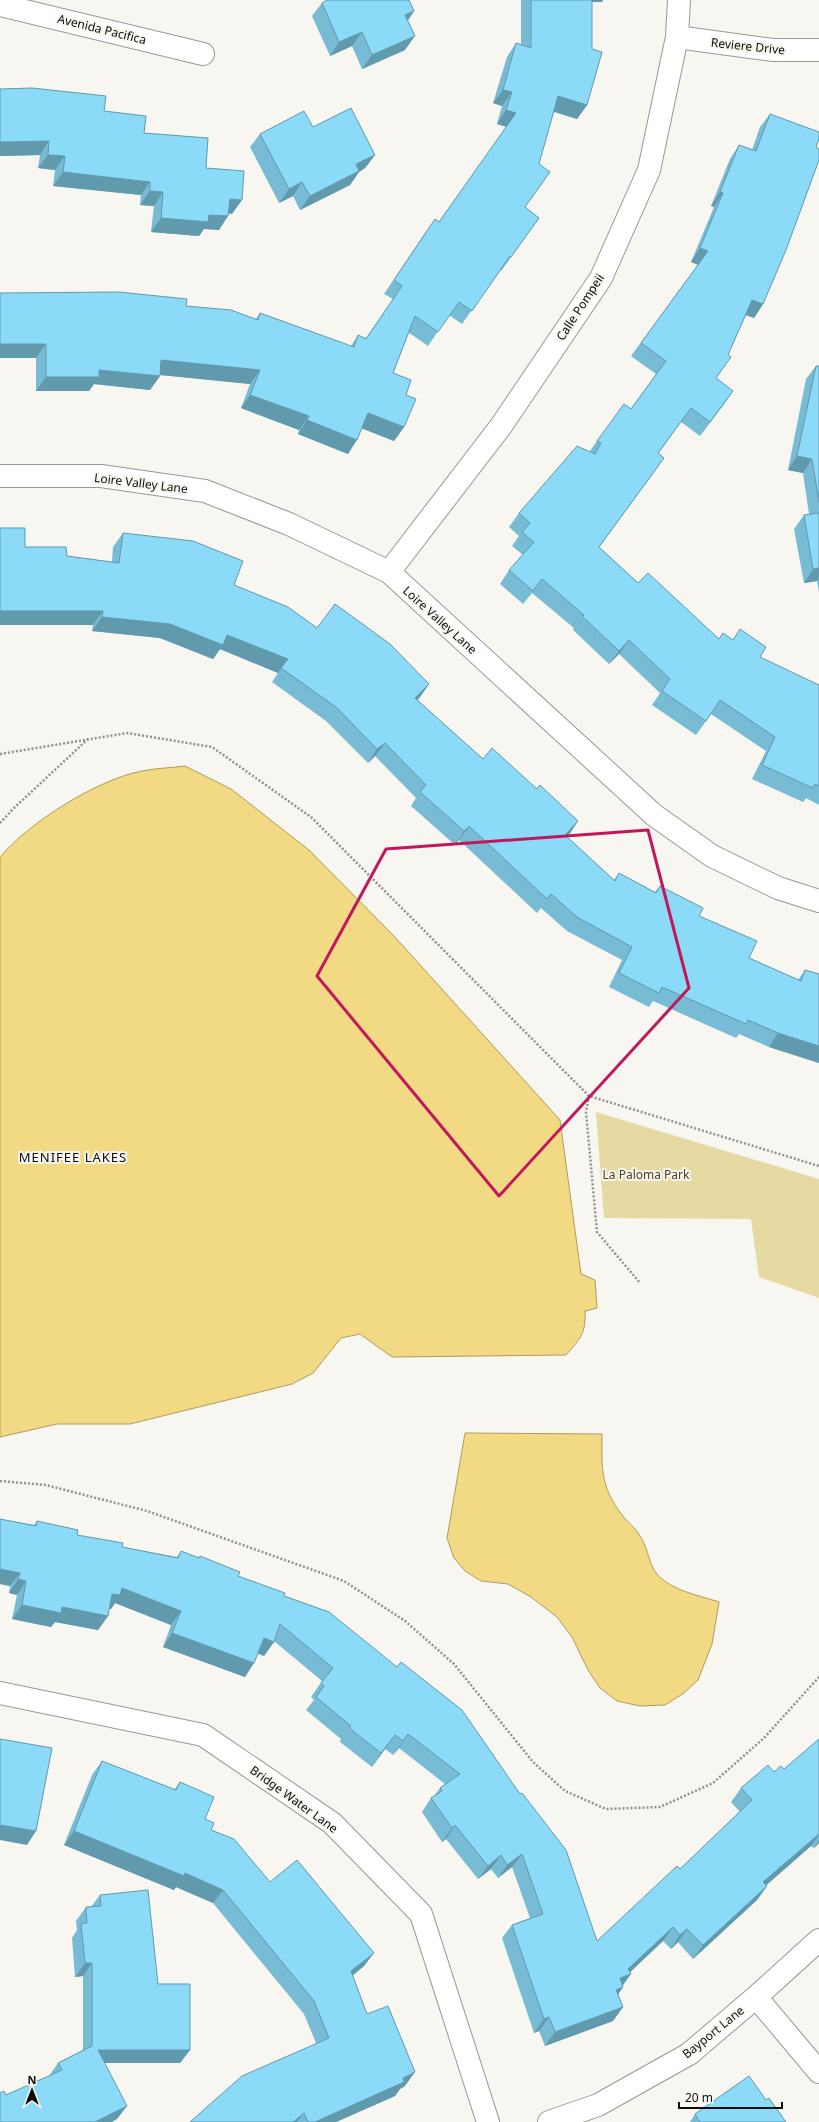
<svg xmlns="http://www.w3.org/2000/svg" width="819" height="2122" viewBox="0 0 819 2122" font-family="'Noto Sans',sans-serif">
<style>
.green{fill:#e7d9a2}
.water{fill:#f2da84;stroke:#ae9c60}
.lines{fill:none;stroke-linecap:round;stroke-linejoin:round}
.minor-casing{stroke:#999892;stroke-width:24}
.path{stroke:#92918c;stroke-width:2.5;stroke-dasharray:2 2;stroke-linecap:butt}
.minor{stroke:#fff;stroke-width:22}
.wall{fill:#78bbd4}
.shaded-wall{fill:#6199ad}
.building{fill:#8bdaf7;stroke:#6199ad}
.marked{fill:none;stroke:#c2185b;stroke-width:3;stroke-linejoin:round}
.labels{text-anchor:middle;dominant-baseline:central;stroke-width:4;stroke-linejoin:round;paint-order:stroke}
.street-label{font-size:12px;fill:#0e0d0b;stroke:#f8f6f0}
.park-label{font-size:12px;fill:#4d441f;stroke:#f8f6f0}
.neighbourhood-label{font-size:13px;letter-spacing:1px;fill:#0e0d0b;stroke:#f8f6f0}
</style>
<rect width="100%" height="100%" fill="#f8f6f0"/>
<!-- green -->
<path class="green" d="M 596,1112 L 819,1179 L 819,1298 L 759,1277 L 751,1219 L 604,1218 Z"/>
<!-- water -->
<path class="water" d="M 185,766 L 231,789 L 309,850 L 394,936 L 560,1120 L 581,1274 L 595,1280 L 597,1308 L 585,1311 C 586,1333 581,1338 566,1355 L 392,1357 L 360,1334 L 341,1338 L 313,1373 L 292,1384 L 130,1424 L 57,1424 L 0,1437 L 0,857 C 30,822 96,780 142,771 C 156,768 171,768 185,766 Z
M 465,1433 L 602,1434 C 602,1469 600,1486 622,1515 C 627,1522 636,1528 640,1536 C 647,1546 648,1559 654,1570 C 667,1590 698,1595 719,1602 L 712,1644 L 698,1680 L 684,1693 L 665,1705 L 640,1706 L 617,1701 L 600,1688 L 588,1670 L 572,1637 L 557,1617 L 531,1597 L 508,1584 L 481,1581 L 465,1571 L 454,1558 L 447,1538 Z"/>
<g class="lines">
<!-- minor casing -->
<g class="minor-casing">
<path id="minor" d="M 0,5 L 203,54
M 677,37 L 773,50 L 819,50
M 0,476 L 101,476 L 205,491 L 289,524 L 389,572 L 654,815 L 712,856 L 778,888 L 819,901
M 389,572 L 501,426 L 601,278 L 649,170 L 677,37 L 679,0
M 0,1693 L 203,1735 L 332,1823 L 421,1914 L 488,2122
M 756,1997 L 819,2072
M 549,2122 L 598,2105 L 689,2054 L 756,1997 L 819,1940"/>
</g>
<!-- path -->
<path class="path" d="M 0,754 L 127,733 L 212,747 L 311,817 L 589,1096 L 819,1166
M 0,823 L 14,808 L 88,739
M 589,1096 L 586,1112 L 597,1232 L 640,1283
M 0,1481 L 46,1485 L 147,1511 L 344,1581 L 405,1621 L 454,1664 L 533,1762 L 565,1791 L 606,1809 L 660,1807 L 713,1783 L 764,1738 L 819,1677"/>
<!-- minor -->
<use href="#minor" class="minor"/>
</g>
<!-- wall -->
<path class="wall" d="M 521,0 L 603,0 L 602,2 L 592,2 L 587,105 L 577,119 L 554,112 L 525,207 L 539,218 L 501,271 L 500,270 L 462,324 L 449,315 L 428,346 L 408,332 L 393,373 L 406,395 L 404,427 L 394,441 L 362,428 L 348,454 L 298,434 L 299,430 L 241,408 L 250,384 L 160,375 L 150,390 L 94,384 L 89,391 L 36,391 L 36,358 L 0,358 L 0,293 L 186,306 L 256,319 L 260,313 L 351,346 L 358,335 L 366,338 L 393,299 L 384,294 L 425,233 L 439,222 L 507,127 L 497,124 L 502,106 L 493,103 L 507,57 L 516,43 L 521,45 Z
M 322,3 L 414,11 L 408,21 L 405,50 L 362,69 L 352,46 L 330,56 L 312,16 Z
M 104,111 L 144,133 L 206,168 L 232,214 L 229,213 L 219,230 L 204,229 L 199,236 L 151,232 L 154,206 L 140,205 L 141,195 L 53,186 L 55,170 L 38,168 L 40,155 L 0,156 Z
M 770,114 L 816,147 L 763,304 L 754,318 L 746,315 L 716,378 L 733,391 L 700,436 L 681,422 L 658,454 L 654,472 L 599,547 L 638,583 L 719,639 L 819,685 L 819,805 L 806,798 L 803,802 L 752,779 L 766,751 L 711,714 L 696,735 L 652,705 L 660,693 L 619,654 L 609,664 L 573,630 L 574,628 L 532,593 L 523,604 L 500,584 L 509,570 L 523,555 L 512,546 L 519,536 L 509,527 L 519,513 L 590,451 L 597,441 L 631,409 L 656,374 L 631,356 L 698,265 L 691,262 L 714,207 L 711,206 L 730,159 L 739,145 L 752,150 L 760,127 Z
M 313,127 L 375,155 L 365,168 L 359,172 L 350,185 L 300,210 L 293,196 L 279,203 L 250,147 L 260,134 Z
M 816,366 L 819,366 L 819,592 L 817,581 L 804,583 L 794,529 L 804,515 L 809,514 L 803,473 L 788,470 L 806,379 Z
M 123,533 L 234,585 L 317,628 L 429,684 L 420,697 L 417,700 L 483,759 L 569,835 L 567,837 L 614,880 L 619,873 L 655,892 L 660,886 L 699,916 L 749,958 L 798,980 L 805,970 L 819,1063 L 769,1047 L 739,1034 L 736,1038 L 653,1001 L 649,1007 L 609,987 L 622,960 L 567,931 L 541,908 L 537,913 L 459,840 L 455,845 L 411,806 L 416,798 L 375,756 L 368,763 L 326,721 L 272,682 L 278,673 L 220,649 L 213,659 L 160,638 L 92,631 L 93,625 L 0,625 L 25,547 L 67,556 L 112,562 L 113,547 Z
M 0,1519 L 34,1525 L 37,1521 L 77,1535 L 122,1547 L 177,1557 L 181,1551 L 199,1558 L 200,1556 L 238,1576 L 284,1596 L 329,1612 L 597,1941 L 680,1869 L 740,1812 L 731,1802 L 741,1788 L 774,1772 L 784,1769 L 819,1739 L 819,1843 L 814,1848 L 811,1846 L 766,1885 L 767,1886 L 757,1900 L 693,1959 L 678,1942 L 671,1949 L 663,1941 L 630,1972 L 623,1985 L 623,1987 L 618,1994 L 623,2007 L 613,2021 L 545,2046 L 539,2031 L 534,2033 L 502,1938 L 512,1925 L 530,1918 L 512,1867 L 498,1878 L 491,1869 L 478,1879 L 446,1839 L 442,1842 L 422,1812 L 431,1798 L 434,1796 L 440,1788 L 445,1784 L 399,1748 L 393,1755 L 385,1749 L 372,1767 L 340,1742 L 341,1739 L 306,1710 L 314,1700 L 311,1697 L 322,1681 L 274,1641 L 264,1656 L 258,1653 L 245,1677 L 163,1647 L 171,1625 L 115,1603 L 111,1609 L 109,1609 L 108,1616 L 98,1630 L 55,1622 L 51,1627 L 12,1619 L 17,1595 L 9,1593 L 10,1586 L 0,1584 Z
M 102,1761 L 174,1790 L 180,1782 L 205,1819 L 211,1830 L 364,1966 L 352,1976 L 367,2014 L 405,2086 L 400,2089 L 395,2096 L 336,2122 L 190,2122 L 316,2043 L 304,2014 L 213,1903 L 176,1887 L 174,1890 L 64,1845 L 92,1775 Z
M 100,1895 L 158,1984 L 190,2050 L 180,2063 L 105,2063 L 117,2119 L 6,2095 L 49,2076 L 58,2063 L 83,2050 L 83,1976 L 75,1977 L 72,1938 L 77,1930 L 76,1921 L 86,1907 L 91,1907 Z
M 766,2100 L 786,2122 L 690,2122 L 695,2114 Z"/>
<!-- shaded-wall -->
<path class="shaded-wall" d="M 584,0 L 603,0 L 602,2 L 583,2 Z
M 414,11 L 404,25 L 405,15 Z
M 362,32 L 352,46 L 330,56 L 339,42 Z
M 415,36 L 405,50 L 362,69 L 372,55 Z
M 503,90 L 512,92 L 502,106 L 493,103 Z
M 558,96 L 587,105 L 577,119 L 549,110 Z
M 506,110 L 516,113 L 507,127 L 497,124 Z
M 49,141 L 40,155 L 0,156 L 0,142 Z
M 48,155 L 65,156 L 55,170 L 38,168 Z
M 375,155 L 365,168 L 359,172 L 350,185 L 300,210 L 310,196 L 356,164 Z
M 63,172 L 150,182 L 141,195 L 53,186 Z
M 302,182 L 293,196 L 279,203 L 289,189 Z
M 150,191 L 163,192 L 154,206 L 140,205 Z
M 720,192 L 723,193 L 714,207 L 711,206 Z
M 230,199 L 242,200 L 232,214 L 220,212 Z
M 209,215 L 228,216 L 219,230 L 204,229 L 199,236 L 151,232 L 161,218 Z
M 700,248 L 708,251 L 699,265 L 691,262 Z
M 752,300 L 763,304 L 754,318 L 743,314 Z
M 0,344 L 46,344 L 36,358 L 0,358 Z
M 161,360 L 260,370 L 250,384 L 151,374 Z
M 99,370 L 160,376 L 150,390 L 94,384 L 89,391 L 36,391 L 46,377 Z
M 733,391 L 724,404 L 700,436 L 710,422 Z
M 250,395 L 309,416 L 299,430 L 241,408 Z
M 368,413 L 404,427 L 394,441 L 358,427 Z
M 307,420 L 357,440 L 348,454 L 298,434 Z
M 797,456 L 812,459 L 803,473 L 788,470 Z
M 664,458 L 654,472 L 589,561 L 599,547 Z
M 819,568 L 819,578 L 817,581 L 804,583 L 813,569 Z
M 0,611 L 103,611 L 93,625 L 0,625 Z
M 102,617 L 170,624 L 227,635 L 288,659 L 278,673 L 220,649 L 213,659 L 160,638 L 92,631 Z
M 629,640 L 619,654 L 609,664 L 619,651 Z
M 429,684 L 420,697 L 405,712 L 415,698 Z
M 385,743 L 375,756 L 368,763 L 377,749 Z
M 578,821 L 569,835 L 555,849 L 565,835 Z
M 469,826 L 459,840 L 455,845 L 464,831 Z
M 778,1033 L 819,1046 L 819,1063 L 769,1047 Z
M 0,1569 L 20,1573 L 10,1586 L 0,1584 Z
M 18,1579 L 26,1581 L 17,1595 L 9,1593 Z
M 122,1588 L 181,1611 L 171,1625 L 115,1603 L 111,1609 L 102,1608 L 112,1594 Z
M 22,1605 L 62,1607 L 108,1616 L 98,1630 L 55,1622 L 51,1627 L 12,1619 Z
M 172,1633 L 254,1663 L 245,1677 L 163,1647 Z
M 264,1638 L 274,1642 L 264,1656 L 254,1652 Z
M 408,1734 L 399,1748 L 393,1755 Z
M 395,1735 L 385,1749 L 372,1767 L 381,1753 Z
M 0,1825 L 36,1831 L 27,1845 L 0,1840 Z
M 455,1825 L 446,1839 L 442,1842 L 452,1828 Z
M 74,1831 L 185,1873 L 223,1890 L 213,1903 L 176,1887 L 174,1890 L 64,1845 Z
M 819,1834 L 819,1835 L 811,1846 L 754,1896 L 763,1882 Z
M 819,1840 L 819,1843 L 814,1848 Z
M 522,1854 L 512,1867 L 498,1878 L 507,1865 Z
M 501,1855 L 491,1869 L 478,1879 L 488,1866 Z
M 767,1886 L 757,1900 L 693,1959 L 703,1945 Z
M 673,1927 L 663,1941 L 626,1976 L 631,1974 L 621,1988 L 623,1987 L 614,2001 L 607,2003 L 620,1978 L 628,1969 Z
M 687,1929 L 678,1942 L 671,1949 L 680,1935 Z
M 374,1953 L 364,1966 L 341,1985 L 351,1971 Z
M 85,1963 L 92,1963 L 83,1976 L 75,1977 Z
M 623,2007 L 613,2021 L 545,2046 L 555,2032 Z
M 549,2017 L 539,2031 L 534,2033 L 544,2019 Z
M 98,2050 L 190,2050 L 180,2063 L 88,2063 Z
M 415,2072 L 405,2086 L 400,2089 L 395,2096 L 336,2122 L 315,2122 Z
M 127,2106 L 117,2119 L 112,2122 L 95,2122 Z
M 304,2113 L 297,2122 L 293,2122 Z"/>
<!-- building -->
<path class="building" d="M 327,0 L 409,0 L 414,11 L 405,15 L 415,36 L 372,55 L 362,32 L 339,42 L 322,3 Z
M 531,0 L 592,0 L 592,49 L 602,52 L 587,105 L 558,96 L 539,164 L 550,172 L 525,207 L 539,218 L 511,257 L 510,256 L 472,311 L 459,302 L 438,332 L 415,316 L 393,373 L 411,380 L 406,395 L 416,399 L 404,427 L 368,413 L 357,440 L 307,420 L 309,416 L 250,395 L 260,370 L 161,360 L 160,376 L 99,370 L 99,377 L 46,377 L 46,344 L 0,344 L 0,293 L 119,292 L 187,299 L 186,306 L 231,310 L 258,320 L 260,313 L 354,347 L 358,335 L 366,339 L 402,286 L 394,280 L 435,219 L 439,222 L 516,113 L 506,110 L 512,92 L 503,90 L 516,43 L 531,48 Z
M 32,88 L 106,96 L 104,111 L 146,116 L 144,133 L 208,138 L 206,168 L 244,171 L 242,200 L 230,199 L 228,216 L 209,215 L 208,222 L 161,218 L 163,192 L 150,191 L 150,182 L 63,172 L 65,156 L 48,155 L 49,141 L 0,142 L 0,89 Z
M 351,108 L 375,155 L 356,164 L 359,171 L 310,196 L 302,182 L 289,189 L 260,134 L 304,111 L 313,127 Z
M 770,114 L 819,132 L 819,139 L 816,147 L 819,149 L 819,160 L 786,250 L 763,304 L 752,300 L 728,355 L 731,357 L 716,378 L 733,391 L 710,422 L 691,408 L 658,453 L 664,458 L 599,547 L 638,583 L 648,573 L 719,639 L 723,633 L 733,640 L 740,629 L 766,647 L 760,657 L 819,685 L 819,786 L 815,784 L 813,788 L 762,765 L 775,737 L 720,700 L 706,721 L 662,691 L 670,679 L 629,640 L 619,651 L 582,616 L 584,615 L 542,579 L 533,591 L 509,570 L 534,542 L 522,532 L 530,523 L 519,513 L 577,446 L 595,454 L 601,443 L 597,441 L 624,404 L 631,409 L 666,361 L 641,343 L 708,251 L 700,248 L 723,193 L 720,192 L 739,145 L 756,151 Z
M 816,366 L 819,366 L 819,502 L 812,459 L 797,456 Z
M 819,513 L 819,568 L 813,569 L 804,515 Z
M 0,528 L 25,528 L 25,547 L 66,547 L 67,556 L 119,563 L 123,533 L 193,541 L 243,561 L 234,585 L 288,607 L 317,628 L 335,604 L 390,644 L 429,684 L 415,698 L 483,759 L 492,748 L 537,789 L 540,785 L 578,821 L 565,835 L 615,881 L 619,873 L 656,893 L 660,886 L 703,908 L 699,916 L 757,941 L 749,958 L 801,981 L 805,970 L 819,974 L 819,1046 L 778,1033 L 748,1020 L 746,1024 L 662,987 L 659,993 L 619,973 L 632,947 L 577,917 L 551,894 L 547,899 L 469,826 L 464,831 L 420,792 L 426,785 L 385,743 L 377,749 L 336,707 L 281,668 L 288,659 L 227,635 L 223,645 L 170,624 L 102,617 L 103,611 L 0,611 Z
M 0,1519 L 36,1526 L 37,1521 L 78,1530 L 77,1535 L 123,1543 L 122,1547 L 178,1558 L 181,1551 L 199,1558 L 200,1556 L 240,1572 L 238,1576 L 285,1593 L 284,1596 L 329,1612 L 397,1667 L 401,1662 L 462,1710 L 520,1794 L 522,1793 L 566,1850 L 597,1941 L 677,1866 L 680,1869 L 752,1800 L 741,1788 L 768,1765 L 774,1772 L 781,1766 L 784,1769 L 819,1739 L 819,1834 L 763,1882 L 767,1886 L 703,1945 L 687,1929 L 680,1935 L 673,1927 L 628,1969 L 631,1974 L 620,1978 L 623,1987 L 616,1990 L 623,2007 L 555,2032 L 549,2017 L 544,2019 L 512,1925 L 543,1914 L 522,1854 L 507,1865 L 501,1855 L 488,1866 L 455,1825 L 452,1828 L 431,1798 L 442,1791 L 440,1788 L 460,1774 L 408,1734 L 403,1741 L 395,1735 L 381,1753 L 349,1728 L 351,1726 L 316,1697 L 324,1686 L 321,1683 L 333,1668 L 280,1624 L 274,1642 L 264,1638 L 254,1663 L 172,1633 L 181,1611 L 122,1588 L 120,1595 L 112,1594 L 108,1616 L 62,1607 L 61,1613 L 22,1605 L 26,1581 L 18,1579 L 20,1573 L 0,1569 Z
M 0,1739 L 52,1748 L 36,1831 L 0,1825 Z
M 102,1761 L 176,1790 L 180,1782 L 214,1797 L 205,1819 L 214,1823 L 211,1830 L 234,1839 L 270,1882 L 297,1860 L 374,1953 L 351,1971 L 367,2014 L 388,2006 L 415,2072 L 403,2078 L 404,2082 L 315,2122 L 308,2122 L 304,2113 L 293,2122 L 190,2122 L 242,2076 L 329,2038 L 314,2001 L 223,1890 L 185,1873 L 184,1876 L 74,1831 Z
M 148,1890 L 158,1984 L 190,1984 L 190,2050 L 98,2050 L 127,2106 L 95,2122 L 0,2122 L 0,2093 L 4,2091 L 6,2095 L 62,2070 L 58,2063 L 92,2046 L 92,1963 L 85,1963 L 81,1924 L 87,1923 L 86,1907 L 101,1906 L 100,1895 Z
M 749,2076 L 766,2100 L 769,2098 L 786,2122 L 699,2122 L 700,2122 L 695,2114 Z"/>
<!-- marked area -->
<path class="marked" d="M 648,830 L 689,988 L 499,1196 L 317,976 L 386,849 Z"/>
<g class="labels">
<!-- street labels -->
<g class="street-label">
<text transform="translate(102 29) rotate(14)">Avenida Pacifica</text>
<text transform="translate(748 46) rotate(6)">Reviere Drive</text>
<text transform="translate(580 307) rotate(-57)">Calle Pompeii</text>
<text transform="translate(141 483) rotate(7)">Loire Valley Lane</text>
<text transform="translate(440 620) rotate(42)">Loire Valley Lane</text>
<text transform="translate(294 1799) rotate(36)">Bridge Water Lane</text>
<text transform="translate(713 2032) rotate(-39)">Bayport Lane</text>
</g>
<!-- park labels -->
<g class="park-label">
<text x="646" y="1174">La Paloma Park</text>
</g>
<!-- neighbourhood labels -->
<g class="neighbourhood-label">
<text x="73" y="1157">MENIFEE LAKES</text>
</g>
</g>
<!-- north arrow -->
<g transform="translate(32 2090)" stroke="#f8f6f0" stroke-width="3" paint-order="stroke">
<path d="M0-3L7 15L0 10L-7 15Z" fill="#0e0d0b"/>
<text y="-6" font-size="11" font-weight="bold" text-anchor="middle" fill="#0e0d0b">N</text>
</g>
<!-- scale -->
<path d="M679 2102v6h103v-6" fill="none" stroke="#0e0d0b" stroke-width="2"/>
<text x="685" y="2102" font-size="12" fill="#0e0d0b" stroke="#f8f6f0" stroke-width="3" paint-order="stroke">20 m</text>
</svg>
